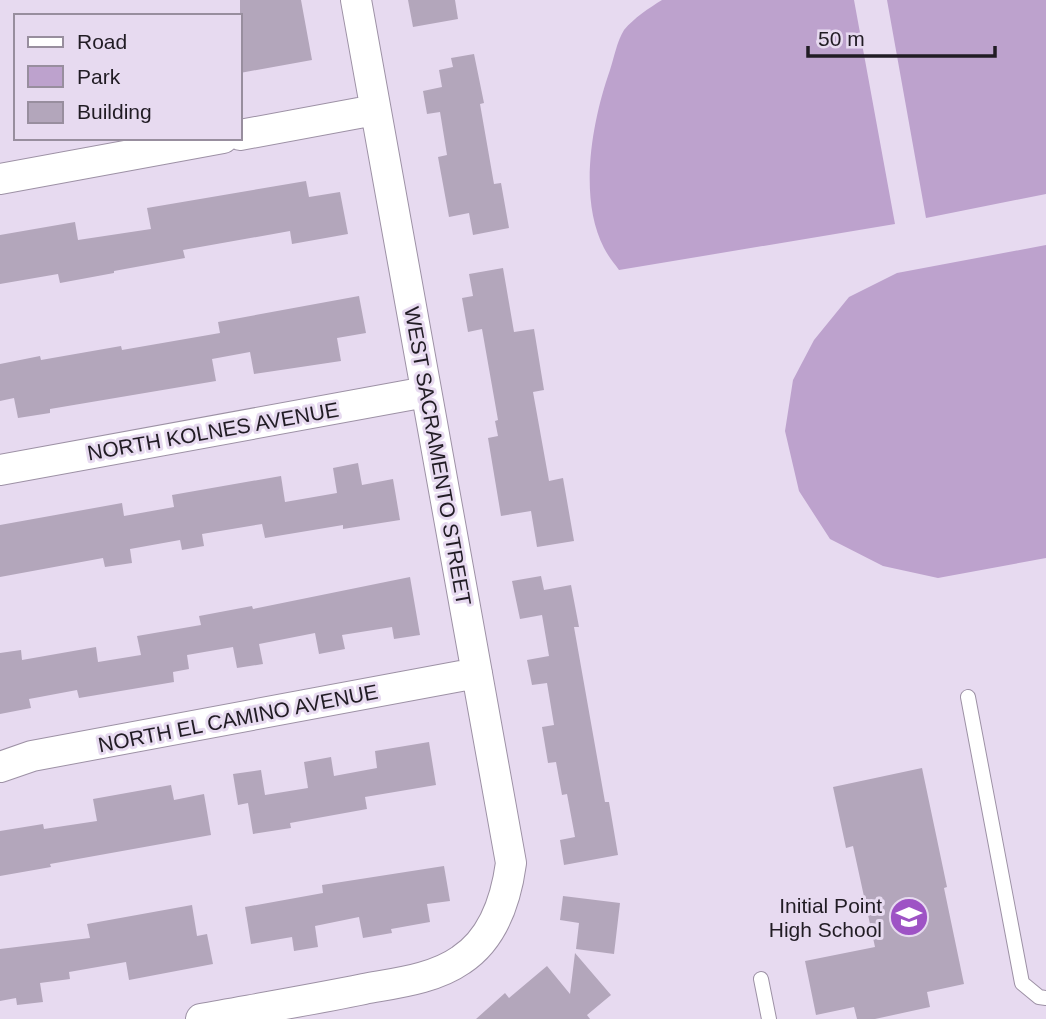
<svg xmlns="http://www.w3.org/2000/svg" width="1046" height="1019" viewBox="0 0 1046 1019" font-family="Arial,sans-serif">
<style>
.green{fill:#bda2cd}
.building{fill:#b3a6bb}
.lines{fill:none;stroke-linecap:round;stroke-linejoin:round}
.service-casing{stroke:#9d91a5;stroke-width:16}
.minor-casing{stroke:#9d91a5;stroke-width:32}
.service{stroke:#fff;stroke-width:14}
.minor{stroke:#fff;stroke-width:30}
.labels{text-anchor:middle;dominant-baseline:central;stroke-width:6;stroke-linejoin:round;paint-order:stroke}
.street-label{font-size:21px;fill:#211c24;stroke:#e7daf0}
.poi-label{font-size:21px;fill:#211c24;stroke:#e7daf0;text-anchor:end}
</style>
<rect width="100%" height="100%" fill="#e7daf0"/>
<!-- green -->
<path class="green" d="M 662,0 L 854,0 L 895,224 L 619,270 C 614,263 608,256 604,248 C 578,198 592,121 610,70 C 614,58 617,41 624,30 C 634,18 649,8 662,0 Z
M 887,0 L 1046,0 L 1046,194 L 926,218 Z
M 1046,245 L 1046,558 L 938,578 L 883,566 L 830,539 L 799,491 L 785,431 L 793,380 L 814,340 L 849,297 L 897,273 Z"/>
<!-- building -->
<path class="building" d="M 240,0 L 301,0 L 312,60 L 240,73 Z
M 408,0 L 455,0 L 458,19 L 413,27 Z
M 474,54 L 484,103 L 480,104 L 494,184 L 501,183 L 509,228 L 473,235 L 469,213 L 449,217 L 438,157 L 447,155 L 440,112 L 427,114 L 423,91 L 442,87 L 439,70 L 453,67 L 451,58 Z
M 306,181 L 309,197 L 340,192 L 348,234 L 292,244 L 290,231 L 183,250 L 185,258 L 114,271 L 114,273 L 60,283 L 58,274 L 0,284 L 0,235 L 75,222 L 78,240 L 151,229 L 147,208 Z
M 503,268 L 514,332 L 534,329 L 544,390 L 533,392 L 549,481 L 563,478 L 574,541 L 537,547 L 531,511 L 501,516 L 488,438 L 498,436 L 495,421 L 498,420 L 482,329 L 468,332 L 462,298 L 473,296 L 469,274 Z
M 359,296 L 366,333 L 337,338 L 341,361 L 254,374 L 250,352 L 212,359 L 216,381 L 50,409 L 50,413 L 18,418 L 14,398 L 0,401 L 0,364 L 40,356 L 41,360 L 121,346 L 122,350 L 220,333 L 218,322 Z
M 358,463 L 362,485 L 393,479 L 400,520 L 343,529 L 343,525 L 265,538 L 262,524 L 202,534 L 204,546 L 182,550 L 180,540 L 130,549 L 132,563 L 105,567 L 103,558 L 0,577 L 0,525 L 122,503 L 124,516 L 174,507 L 172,495 L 281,476 L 285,502 L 337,493 L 333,468 Z
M 541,576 L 544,590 L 571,585 L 579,627 L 574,627 L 605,802 L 609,802 L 618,855 L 564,865 L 560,840 L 575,837 L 567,794 L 562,795 L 556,762 L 548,763 L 542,727 L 554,725 L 547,683 L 532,685 L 527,660 L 549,656 L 542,615 L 520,619 L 512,581 Z
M 410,577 L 420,635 L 394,639 L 392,627 L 342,635 L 345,649 L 319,654 L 315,633 L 259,644 L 263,664 L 237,668 L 233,647 L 187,655 L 189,669 L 173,672 L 174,682 L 79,698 L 77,690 L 29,699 L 31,708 L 0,714 L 0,653 L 21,650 L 22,660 L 96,647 L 98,662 L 141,655 L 137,636 L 201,625 L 199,616 L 252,606 L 253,609 Z
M 429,742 L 436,785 L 365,797 L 367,809 L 290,823 L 291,828 L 253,834 L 248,803 L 238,805 L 233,774 L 261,770 L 265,795 L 308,788 L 304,762 L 331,757 L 334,776 L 377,768 L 375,751 Z
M 922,768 L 947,887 L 944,888 L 964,984 L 927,992 L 930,1007 L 875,1019 L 857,1019 L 854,1007 L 816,1015 L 805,961 L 875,947 L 853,846 L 846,848 L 833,787 Z
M 171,785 L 174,800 L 204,794 L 211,835 L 50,864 L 51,867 L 0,876 L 0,831 L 43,824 L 44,829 L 97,821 L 93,799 Z
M 444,866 L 450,901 L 427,904 L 430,922 L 391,929 L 392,933 L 363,938 L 359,917 L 315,926 L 318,947 L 294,951 L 292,937 L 251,944 L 245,907 L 323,893 L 322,885 Z
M 563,896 L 620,903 L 614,954 L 576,949 L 579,923 L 560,920 Z
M 192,905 L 197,936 L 207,934 L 213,964 L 129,980 L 126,962 L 69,972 L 70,979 L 40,983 L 43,1002 L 17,1005 L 16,998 L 0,1001 L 0,949 L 90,938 L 87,924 Z
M 575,953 L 611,995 L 587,1015 L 590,1019 L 476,1019 L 505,993 L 509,998 L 547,966 L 570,994 Z"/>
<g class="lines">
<!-- service casing -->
<g class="service-casing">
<path id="service" d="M 968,697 L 1022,983 L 1039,997 L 1046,998
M 761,979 L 769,1019"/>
</g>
<!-- minor casing -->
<g class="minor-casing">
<path id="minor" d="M 240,135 L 375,110
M 0,179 L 223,138
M 0,470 L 426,392
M 0,767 L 32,756 L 477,673
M 201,1019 C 256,1009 310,1000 364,989 C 396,983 434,979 461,960 C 493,939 506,900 511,863 L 356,0"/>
</g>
<!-- service -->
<use href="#service" class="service"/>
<!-- minor -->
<use href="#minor" class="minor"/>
</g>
<!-- icons -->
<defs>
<g id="school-disc" transform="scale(2.0125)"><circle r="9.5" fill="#9e53c5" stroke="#e7daf0"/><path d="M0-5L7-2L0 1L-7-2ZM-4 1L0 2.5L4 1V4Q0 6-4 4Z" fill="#fff"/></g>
</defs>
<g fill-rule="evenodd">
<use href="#school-disc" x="909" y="917"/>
</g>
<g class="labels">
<!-- street labels -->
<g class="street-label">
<text transform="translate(213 431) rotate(-10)">NORTH KOLNES AVENUE</text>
<text transform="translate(438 456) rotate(80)">WEST SACRAMENTO STREET</text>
<text transform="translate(238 718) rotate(-11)">NORTH EL CAMINO AVENUE</text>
</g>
<!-- poi labels -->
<g class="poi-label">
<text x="882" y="905">Initial Point<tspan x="882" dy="24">High School</tspan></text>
</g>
</g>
<!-- legend -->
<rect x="14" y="14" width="228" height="126" fill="#e7daf0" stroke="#988e9e" stroke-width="2"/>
<rect x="28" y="37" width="35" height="10" fill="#ffffff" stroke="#988e9e" stroke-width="2"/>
<text x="77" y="49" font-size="21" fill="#211c24">Road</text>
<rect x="28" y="66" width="35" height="21" fill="#bda2cd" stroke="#988e9e" stroke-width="2"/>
<text x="77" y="84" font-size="21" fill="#211c24">Park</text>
<rect x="28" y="102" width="35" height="21" fill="#b3a6bb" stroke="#988e9e" stroke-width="2"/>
<text x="77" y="119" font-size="21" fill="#211c24">Building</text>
<!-- scale -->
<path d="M808 46v10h187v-10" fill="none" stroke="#211c24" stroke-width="3.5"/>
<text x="818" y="46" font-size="21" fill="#211c24" stroke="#e7daf0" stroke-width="5" paint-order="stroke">50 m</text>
</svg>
